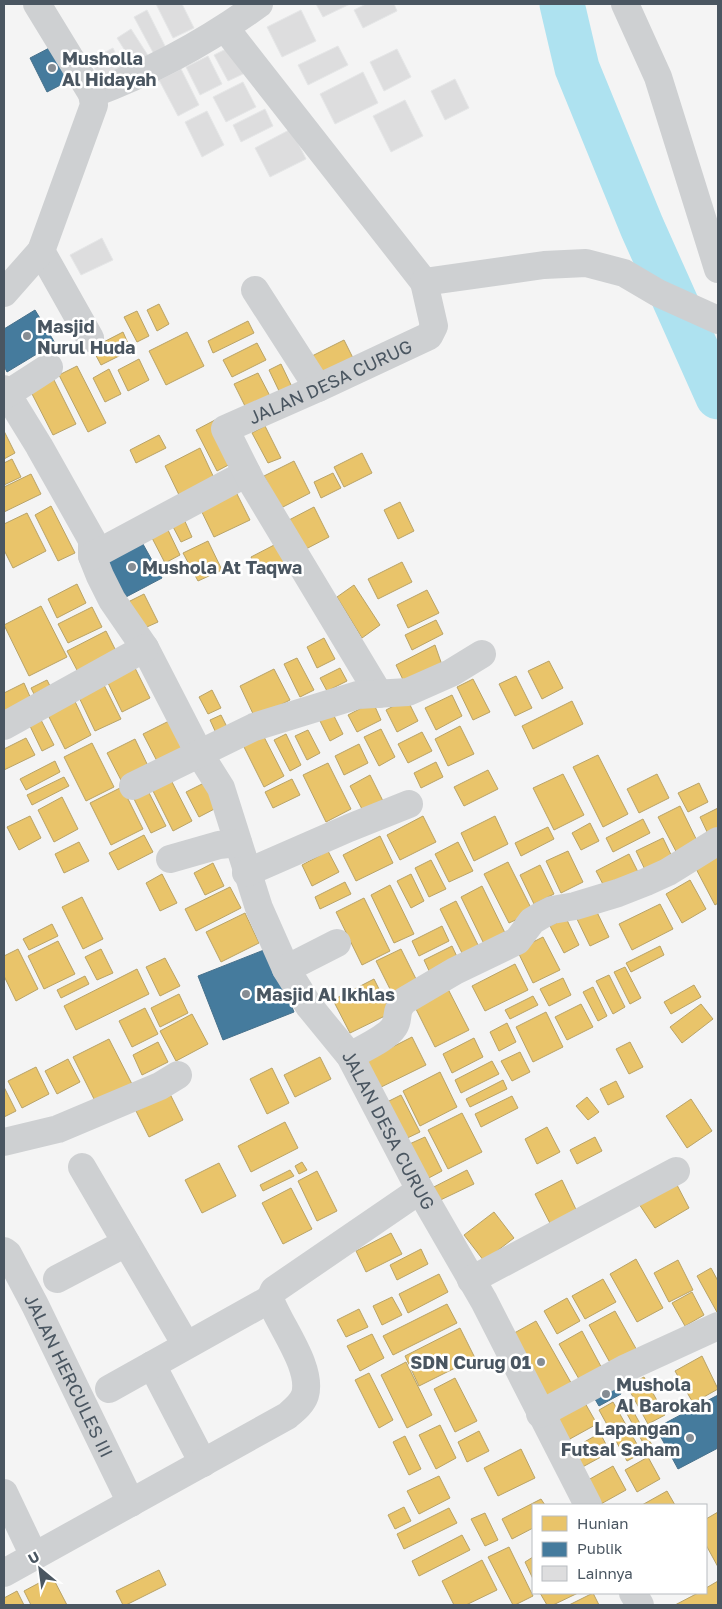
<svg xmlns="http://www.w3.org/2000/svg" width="722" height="1609" viewBox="0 0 722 1609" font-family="'Golos Text',sans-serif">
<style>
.homes{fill:#e9c46a;stroke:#b9a367}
.public{fill:#457b9d;stroke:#46708b}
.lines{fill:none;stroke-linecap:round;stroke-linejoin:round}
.river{stroke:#aee2f0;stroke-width:45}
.building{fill:#ddddde;stroke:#e5e6e7}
.minor{stroke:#ced0d2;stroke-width:28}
.poi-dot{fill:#868d94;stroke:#fff;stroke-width:2}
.labels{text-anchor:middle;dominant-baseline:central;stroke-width:5;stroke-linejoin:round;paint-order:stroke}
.poi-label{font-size:18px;font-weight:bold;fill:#4a5661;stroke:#fff;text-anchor:start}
.street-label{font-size:18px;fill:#4a5661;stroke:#fff}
</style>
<rect width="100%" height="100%" fill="#f4f4f4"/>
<!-- homes -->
<path class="homes" d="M 159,304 L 169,324 L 157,331 L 147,310 Z
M 137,311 L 149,336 L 137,342 L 124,317 Z
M 248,321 L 254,333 L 213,353 L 208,341 Z
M 123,332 L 131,350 L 101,365 L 92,348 Z
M 187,332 L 204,366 L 166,385 L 149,351 Z
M 344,340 L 355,362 L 320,379 L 310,357 Z
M 257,343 L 266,360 L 232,377 L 223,360 Z
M 139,359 L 149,380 L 128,391 L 118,370 Z
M 281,364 L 292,387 L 280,393 L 269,370 Z
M 77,366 L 106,423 L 88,432 L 59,375 Z
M 109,369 L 121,394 L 105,402 L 93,378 Z
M 258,373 L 271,398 L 247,410 L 234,384 Z
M 52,376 L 76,424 L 53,435 L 29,388 Z
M 215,420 L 236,461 L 217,471 L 196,430 Z
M 265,426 L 281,458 L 268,463 L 252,433 Z
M 4,431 L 15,453 L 4,459 Z
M 159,435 L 166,448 L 136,463 L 130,450 Z
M 200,448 L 214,478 L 181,499 L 165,466 Z
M 362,453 L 372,473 L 344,487 L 334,467 Z
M 12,459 L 21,477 L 4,485 L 4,463 Z
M 294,461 L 310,493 L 281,508 L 264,476 Z
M 333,473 L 341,488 L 321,498 L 314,482 Z
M 31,474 L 41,494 L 4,512 L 4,487 Z
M 234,488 L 250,520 L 214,537 L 199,506 Z
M 400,502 L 414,531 L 398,539 L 384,510 Z
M 51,506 L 75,553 L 58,561 L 35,515 Z
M 314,507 L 329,537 L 304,550 L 289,520 Z
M 27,513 L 46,551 L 13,568 L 4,550 L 4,524 Z
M 183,517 L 192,537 L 181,542 L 171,523 Z
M 167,528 L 180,555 L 165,563 L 151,536 Z
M 208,541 L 222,570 L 198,581 L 183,553 Z
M 278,543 L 287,560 L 259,574 L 251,557 Z
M 402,562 L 412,582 L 378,599 L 368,579 Z
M 77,584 L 86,603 L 57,618 L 48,599 Z
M 354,585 L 380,625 L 362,638 L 337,597 Z
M 427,590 L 439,613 L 408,628 L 397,605 Z
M 144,594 L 158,622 L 140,630 L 126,603 Z
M 41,606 L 67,657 L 29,676 L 4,625 Z
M 92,607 L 102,627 L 68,643 L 58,624 Z
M 436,620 L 443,634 L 412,650 L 405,635 Z
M 106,631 L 117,653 L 78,672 L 67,651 Z
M 324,638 L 335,659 L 317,668 L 307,647 Z
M 435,645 L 442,665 L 405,684 L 396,665 Z
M 297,658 L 314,690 L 300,697 L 284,664 Z
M 549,661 L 563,688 L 542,699 L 528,671 Z
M 135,668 L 150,698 L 122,712 L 107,681 Z
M 340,668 L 347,681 L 327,691 L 320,678 Z
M 274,669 L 290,700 L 255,718 L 240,686 Z
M 516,676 L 532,708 L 515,716 L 499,684 Z
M 101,679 L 121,719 L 95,731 L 76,691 Z
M 473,679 L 490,712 L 473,720 L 457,687 Z
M 47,680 L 50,686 L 34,694 L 31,688 Z
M 24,683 L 31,699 L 4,712 L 4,693 Z
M 212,690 L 221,708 L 208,714 L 199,697 Z
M 71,693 L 91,735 L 65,749 L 44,707 Z
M 452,695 L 462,716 L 436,730 L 425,708 Z
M 407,699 L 418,721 L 397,732 L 386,710 Z
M 572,701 L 583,724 L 533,749 L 522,726 Z
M 373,702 L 381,720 L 357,732 L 348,715 Z
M 331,710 L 343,734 L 330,741 L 318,717 Z
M 221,715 L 227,727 L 216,733 L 210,720 Z
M 40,718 L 54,745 L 42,751 L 29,724 Z
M 171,720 L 185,749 L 158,763 L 143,734 Z
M 460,726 L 474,754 L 448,766 L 435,739 Z
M 381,729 L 395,757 L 379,766 L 364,737 Z
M 308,730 L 320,753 L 307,760 L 295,736 Z
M 422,732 L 432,751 L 408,763 L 398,744 Z
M 262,733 L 284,776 L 264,787 L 242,743 Z
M 286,734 L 301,765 L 290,771 L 274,740 Z
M 26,738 L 35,755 L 4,770 L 4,749 Z
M 135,739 L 149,768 L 122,782 L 107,753 Z
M 92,743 L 114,787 L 86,801 L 64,757 Z
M 359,744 L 368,763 L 344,775 L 335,756 Z
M 598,755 L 628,814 L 603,827 L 573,767 Z
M 55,761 L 60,772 L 26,790 L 20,779 Z
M 436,762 L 443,777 L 421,788 L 414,773 Z
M 328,763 L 351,809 L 326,822 L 303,775 Z
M 488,770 L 498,789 L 464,806 L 454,787 Z
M 563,774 L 584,815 L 554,830 L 533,788 Z
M 657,774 L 669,798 L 639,813 L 627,789 Z
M 370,775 L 383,801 L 363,811 L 350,786 Z
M 64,777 L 69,786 L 32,805 L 27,795 Z
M 292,779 L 300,795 L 273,808 L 265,792 Z
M 171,780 L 192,821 L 173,831 L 152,789 Z
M 210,780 L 222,805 L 199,817 L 186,792 Z
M 699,783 L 708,802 L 688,812 L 678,793 Z
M 122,787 L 143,829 L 111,845 L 90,803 Z
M 146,787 L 166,826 L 151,833 L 132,795 Z
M 62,797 L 78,829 L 54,842 L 38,810 Z
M 680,806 L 701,849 L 680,859 L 658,817 Z
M 718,808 L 718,831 L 709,836 L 700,817 Z
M 30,816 L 41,838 L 19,850 L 7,827 Z
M 423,816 L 436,842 L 400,860 L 387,835 Z
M 495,816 L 508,844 L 474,861 L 461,833 Z
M 643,819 L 650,833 L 613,852 L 606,838 Z
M 590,823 L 599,841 L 581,850 L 572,833 Z
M 548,827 L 554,839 L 521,856 L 515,843 Z
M 144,835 L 153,852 L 118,870 L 109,853 Z
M 380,836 L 393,863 L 356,881 L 343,855 Z
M 663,838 L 676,865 L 649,878 L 636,851 Z
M 79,842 L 89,861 L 64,873 L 55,854 Z
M 458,842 L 473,871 L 449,882 L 435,854 Z
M 328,851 L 339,872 L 312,886 L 302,865 Z
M 568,851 L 583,882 L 561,893 L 546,861 Z
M 718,853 L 718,903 L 715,905 L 694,865 Z
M 629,854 L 639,874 L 606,890 L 596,871 Z
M 431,860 L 446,889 L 429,897 L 415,868 Z
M 508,862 L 533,912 L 509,923 L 484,874 Z
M 213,863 L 224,886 L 205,895 L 194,873 Z
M 540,865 L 554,894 L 534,904 L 520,875 Z
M 162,874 L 177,903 L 160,911 L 146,883 Z
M 411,874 L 424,901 L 411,908 L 397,881 Z
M 690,880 L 706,909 L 682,923 L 666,894 Z
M 345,882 L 351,894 L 320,909 L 315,897 Z
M 390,885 L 414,934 L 394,943 L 371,895 Z
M 482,886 L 507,937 L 486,948 L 461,897 Z
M 230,887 L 241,908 L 196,931 L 185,909 Z
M 82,897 L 103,939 L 83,949 L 62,907 Z
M 364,898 L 390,951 L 362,965 L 336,912 Z
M 456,901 L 479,947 L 463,955 L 440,909 Z
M 660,904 L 673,929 L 632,950 L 619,924 Z
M 595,908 L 609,937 L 590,946 L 576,917 Z
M 245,913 L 259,943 L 221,962 L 206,932 Z
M 566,918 L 579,945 L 564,953 L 550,926 Z
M 52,924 L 58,936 L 29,950 L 23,939 Z
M 442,926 L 449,941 L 419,956 L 412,941 Z
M 543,937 L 560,970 L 533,983 L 517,950 Z
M 58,941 L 75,974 L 44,989 L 28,956 Z
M 452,946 L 459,961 L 431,975 L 424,960 Z
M 660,946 L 664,955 L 631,972 L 626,963 Z
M 18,949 L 38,989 L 16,1001 L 4,976 L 4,956 Z
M 101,949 L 113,973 L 97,980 L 85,957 Z
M 401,949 L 419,985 L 394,997 L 376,961 Z
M 165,958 L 180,986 L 160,996 L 146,967 Z
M 515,964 L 528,990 L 485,1011 L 472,986 Z
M 625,967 L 641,998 L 630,1004 L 614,972 Z
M 137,969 L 149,994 L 76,1030 L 64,1006 Z
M 609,975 L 625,1007 L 613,1014 L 596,981 Z
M 85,976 L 89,984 L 61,998 L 57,990 Z
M 563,978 L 571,995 L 549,1006 L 540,989 Z
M 374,979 L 391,1013 L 350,1033 L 333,1000 Z
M 694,985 L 701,997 L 671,1014 L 664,1002 Z
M 447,987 L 469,1030 L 435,1047 L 414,1005 Z
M 593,987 L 607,1016 L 598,1021 L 583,992 Z
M 179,994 L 188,1013 L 160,1027 L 151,1008 Z
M 533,996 L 538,1005 L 510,1019 L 505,1010 Z
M 581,1004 L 593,1027 L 567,1040 L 555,1017 Z
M 701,1004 L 713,1019 L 682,1043 L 670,1027 Z
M 145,1008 L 158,1034 L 132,1047 L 119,1021 Z
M 546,1012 L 563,1047 L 533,1062 L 516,1027 Z
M 192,1014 L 208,1044 L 176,1061 L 160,1031 Z
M 507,1023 L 516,1042 L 499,1051 L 490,1032 Z
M 412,1037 L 426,1065 L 373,1091 L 359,1064 Z
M 474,1038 L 483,1057 L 452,1073 L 443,1054 Z
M 109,1039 L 133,1086 L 97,1105 L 73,1057 Z
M 158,1042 L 168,1062 L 142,1075 L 133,1055 Z
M 630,1042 L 643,1067 L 629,1074 L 616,1049 Z
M 520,1052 L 530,1072 L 512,1081 L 501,1061 Z
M 320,1057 L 331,1079 L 295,1097 L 284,1075 Z
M 68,1059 L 80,1082 L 57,1094 L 45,1071 Z
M 492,1061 L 499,1074 L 461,1093 L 455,1080 Z
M 36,1067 L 49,1094 L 22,1108 L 8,1081 Z
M 272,1068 L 289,1103 L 267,1114 L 250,1079 Z
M 440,1072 L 457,1107 L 420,1126 L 403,1091 Z
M 503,1080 L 507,1089 L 470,1107 L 466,1099 Z
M 616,1081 L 624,1097 L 608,1105 L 600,1089 Z
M 4,1087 L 16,1111 L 4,1117 Z
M 170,1094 L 183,1120 L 149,1137 L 136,1111 Z
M 401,1095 L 420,1132 L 401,1141 L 383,1104 Z
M 512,1096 L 518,1108 L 481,1127 L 475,1114 Z
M 587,1097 L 599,1112 L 588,1120 L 576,1106 Z
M 691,1099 L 712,1131 L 687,1148 L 666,1116 Z
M 462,1113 L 482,1152 L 448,1169 L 428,1130 Z
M 285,1122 L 298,1148 L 251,1172 L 238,1146 Z
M 547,1127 L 560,1152 L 537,1164 L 525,1139 Z
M 425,1137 L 442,1171 L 423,1181 L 405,1146 Z
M 595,1137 L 602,1151 L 577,1164 L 570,1150 Z
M 302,1162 L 307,1170 L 299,1174 L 295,1166 Z
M 219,1163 L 236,1196 L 202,1213 L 185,1180 Z
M 290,1170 L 294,1176 L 263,1191 L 260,1185 Z
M 467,1170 L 474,1184 L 432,1204 L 426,1191 Z
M 317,1171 L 337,1211 L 317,1221 L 298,1181 Z
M 562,1180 L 581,1220 L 555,1233 L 535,1194 Z
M 677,1185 L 689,1208 L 655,1228 L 639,1204 Z
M 291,1188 L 312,1229 L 283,1244 L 262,1203 Z
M 494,1212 L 514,1238 L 484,1261 L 464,1235 Z
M 391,1233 L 402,1254 L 366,1272 L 356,1251 Z
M 421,1249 L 428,1264 L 397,1280 L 390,1265 Z
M 636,1259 L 663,1308 L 637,1322 L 610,1274 Z
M 678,1260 L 693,1290 L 669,1302 L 654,1273 Z
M 711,1268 L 718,1281 L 718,1314 L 697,1276 Z
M 439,1274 L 448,1292 L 408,1313 L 399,1294 Z
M 603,1279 L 616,1302 L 585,1319 L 572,1296 Z
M 692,1292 L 704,1315 L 685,1326 L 672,1303 Z
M 392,1297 L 402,1315 L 382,1325 L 373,1306 Z
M 567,1298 L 580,1321 L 557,1334 L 544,1311 Z
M 447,1304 L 457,1323 L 393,1355 L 383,1336 Z
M 359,1309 L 368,1327 L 346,1337 L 337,1320 Z
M 615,1311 L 639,1354 L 613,1368 L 589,1325 Z
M 536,1321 L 574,1388 L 545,1404 L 507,1337 Z
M 460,1328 L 475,1358 L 419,1386 L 405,1356 Z
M 582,1331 L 605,1374 L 583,1386 L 559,1344 Z
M 372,1334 L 384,1358 L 360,1371 L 347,1346 Z
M 702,1356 L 718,1389 L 693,1403 L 675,1371 Z
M 406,1362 L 432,1415 L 407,1428 L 381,1375 Z
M 369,1373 L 393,1420 L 379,1428 L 355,1380 Z
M 644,1377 L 665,1415 L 648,1424 L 627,1386 Z
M 455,1378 L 477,1421 L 455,1432 L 434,1389 Z
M 613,1402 L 642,1453 L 627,1461 L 599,1410 Z
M 628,1402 L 652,1445 L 646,1448 L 622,1405 Z
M 585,1403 L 597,1424 L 559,1445 L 547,1424 Z
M 440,1425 L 456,1458 L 436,1469 L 419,1435 Z
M 479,1431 L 489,1451 L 467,1462 L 458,1442 Z
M 600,1433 L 610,1452 L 577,1470 L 567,1452 Z
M 405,1436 L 421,1469 L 409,1475 L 393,1442 Z
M 521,1449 L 535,1478 L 498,1496 L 484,1468 Z
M 648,1457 L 660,1479 L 637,1492 L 625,1470 Z
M 613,1466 L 626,1490 L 599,1505 L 581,1484 Z
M 439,1476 L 450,1498 L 419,1514 L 407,1491 Z
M 667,1491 L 675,1505 L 642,1505 Z
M 541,1499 L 545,1505 L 533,1505 L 533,1528 L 512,1539 L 502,1519 Z
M 404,1507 L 411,1521 L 395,1529 L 388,1515 Z
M 449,1508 L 457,1523 L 404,1549 L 397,1534 Z
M 718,1512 L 718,1567 L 706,1545 L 706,1519 Z
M 485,1513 L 498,1540 L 485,1546 L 471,1519 Z
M 462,1535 L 470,1550 L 419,1576 L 412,1561 Z
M 509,1547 L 533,1596 L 515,1605 L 513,1605 L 488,1557 Z
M 533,1557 L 533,1579 L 525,1562 Z
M 482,1560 L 497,1590 L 466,1605 L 454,1605 L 442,1581 Z
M 159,1570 L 166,1585 L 126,1605 L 123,1605 L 116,1591 Z
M 52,1576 L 67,1605 L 31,1605 L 24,1591 Z
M 718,1581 L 718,1605 L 675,1605 L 698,1593 L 706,1593 L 706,1588 Z
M 17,1591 L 24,1605 L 4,1605 L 4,1598 Z
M 540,1593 L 578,1593 L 553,1605 L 547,1605 Z
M 593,1593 L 599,1605 L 569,1605 Z"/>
<!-- public -->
<path class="public" d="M 57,44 L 74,78 L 47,92 L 30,58 Z
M 35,310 L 55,343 L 7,372 L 4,366 L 4,329 Z
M 139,537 L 162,578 L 126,597 L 103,556 Z
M 269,948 L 294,1012 L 223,1040 L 198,976 Z
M 614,1381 L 621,1394 L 599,1406 L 592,1394 Z
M 718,1395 L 718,1448 L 678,1469 L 656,1428 Z"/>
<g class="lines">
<!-- river -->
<path class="river" d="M 562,4 L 577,68 L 642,227 L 718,397"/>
</g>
<!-- building -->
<path class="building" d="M 156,4 L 182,4 L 194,28 L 173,38 Z
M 316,4 L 350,4 L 323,17 Z
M 366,4 L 394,4 L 397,11 L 363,28 L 354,10 Z
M 147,10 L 168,52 L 156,58 L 134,17 Z
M 301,10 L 316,41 L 282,57 L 267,27 Z
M 131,29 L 149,57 L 136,68 L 117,38 Z
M 232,46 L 245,73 L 228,81 L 214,55 Z
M 338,46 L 348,65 L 308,85 L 298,65 Z
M 113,48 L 124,72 L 102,83 L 90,60 Z
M 397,49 L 411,77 L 384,91 L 370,62 Z
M 208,56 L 222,84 L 200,95 L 186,67 Z
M 181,69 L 199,105 L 178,116 L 159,80 Z
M 363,72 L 378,103 L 335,124 L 320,94 Z
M 455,79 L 469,108 L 445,120 L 431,91 Z
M 243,82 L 256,107 L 226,122 L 213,97 Z
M 405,100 L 423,136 L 391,152 L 373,116 Z
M 265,109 L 273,126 L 241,142 L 233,125 Z
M 207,111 L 224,145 L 202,157 L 185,122 Z
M 291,129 L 306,159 L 270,177 L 255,148 Z
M 102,238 L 113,260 L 81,275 L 70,255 Z"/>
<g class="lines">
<!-- minor -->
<g class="minor">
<path d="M 625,4 L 658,77 L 718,269"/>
<path d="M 225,28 L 424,282"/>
<path d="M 92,94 C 151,72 208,41 259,4"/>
<path d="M 41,251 L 90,338"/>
<path d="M 255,290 L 318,388"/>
<path d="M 4,293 L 41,251 L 94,105 L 92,94 L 37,4"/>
<path id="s1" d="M 4,389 L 39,446 L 92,540 L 92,556 L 100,576 L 112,600 L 145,648 L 199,753 L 221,788 L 259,908 L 286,969 L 309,1006 L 350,1056 L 420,1190 L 484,1301 L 588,1505"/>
<path d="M 4,396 L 49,367"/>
<path d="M 92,556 L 247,473"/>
<path id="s2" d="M 379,694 L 251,481 L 225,429 L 318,388 L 429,336 L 434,326 L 424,282 L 544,265 L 586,263 L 624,273 L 658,293 L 718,320"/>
<path d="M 4,726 L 145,648"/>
<path d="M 133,786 L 254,727 L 358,695 L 408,692 L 451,673 L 482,654"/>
<path d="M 170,859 L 219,845 L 238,843"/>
<path d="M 246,873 L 349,828 L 409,804"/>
<path d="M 286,969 L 337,943"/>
<path d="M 350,1056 C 362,1049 387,1038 394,1027 C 400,1018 394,1012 404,1001 L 455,971 L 517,941 L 532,921 L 542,915 L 552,910 L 575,906 L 618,893 L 646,882 L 668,872 L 718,841"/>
<path d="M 4,1142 L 58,1129 L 160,1086 L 178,1075"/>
<path d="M 82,1167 L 186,1345"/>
<path id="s3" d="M 4,1251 L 8,1254 L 35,1305 L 131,1503"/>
<path d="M 57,1279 L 126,1243"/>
<path d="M 471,1280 L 676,1171"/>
<path d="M 152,1365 L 203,1463"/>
<path d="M 109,1389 L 270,1299"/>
<path d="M 540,1414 L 624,1369 L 718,1326"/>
<path d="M 4,1493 L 34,1556"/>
<path d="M 4,1573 L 287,1416 C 294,1410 302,1404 305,1395 C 313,1367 279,1325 270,1299 L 274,1290 L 420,1190"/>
<path d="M 633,1593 L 640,1605"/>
</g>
</g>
<!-- markers -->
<g class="poi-dot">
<circle cx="52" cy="68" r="5"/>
<circle cx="27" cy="336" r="5"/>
<circle cx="132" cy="567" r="5"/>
<circle cx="246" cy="994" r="5"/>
<circle cx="541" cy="1362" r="5"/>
<circle cx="606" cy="1394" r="5"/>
<circle cx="690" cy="1438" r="5"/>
</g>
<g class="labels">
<!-- poi labels -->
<g class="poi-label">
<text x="62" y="58">Musholla<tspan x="62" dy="21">Al Hidayah</tspan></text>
<text x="37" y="326">Masjid<tspan x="37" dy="21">Nurul Huda</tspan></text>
<text x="142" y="567">Mushola At Taqwa</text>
<text x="256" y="994">Masjid Al Ikhlas</text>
<text x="531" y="1362" text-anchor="end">SDN Curug 01</text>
<text x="616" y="1384">Mushola<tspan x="616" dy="21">Al Barokah</tspan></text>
<text x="680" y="1428" text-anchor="end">Lapangan<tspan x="680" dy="21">Futsal Saham</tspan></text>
</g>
<!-- street labels -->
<g class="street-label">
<text stroke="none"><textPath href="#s2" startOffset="422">JALAN DESA CURUG</textPath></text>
<text stroke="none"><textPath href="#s1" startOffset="841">JALAN DESA CURUG</textPath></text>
<text stroke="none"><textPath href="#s3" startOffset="141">JALAN HERCULES III</textPath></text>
</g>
</g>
<!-- border -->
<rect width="722" height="1609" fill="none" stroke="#4a5661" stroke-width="10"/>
<!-- legend -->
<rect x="532" y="1504" width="175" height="90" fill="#ffffff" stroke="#b7bbc0"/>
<rect x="542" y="1516" width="25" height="15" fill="#e9c46a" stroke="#b7bbc0"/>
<text x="577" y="1529" font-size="15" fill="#4a5661">Hunian</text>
<rect x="542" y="1542" width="25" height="15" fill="#457b9d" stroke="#b7bbc0"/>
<text x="577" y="1554" font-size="15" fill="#4a5661">Publik</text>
<rect x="542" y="1566" width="25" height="15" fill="#ddddde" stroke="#b7bbc0"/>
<text x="577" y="1579" font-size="15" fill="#4a5661">Lainnya</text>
<!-- north arrow -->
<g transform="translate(40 1569) rotate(331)" stroke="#ffffff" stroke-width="4" paint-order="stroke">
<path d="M0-4L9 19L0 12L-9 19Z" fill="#4a5661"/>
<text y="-8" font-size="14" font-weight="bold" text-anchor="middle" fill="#4a5661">U</text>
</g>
</svg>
